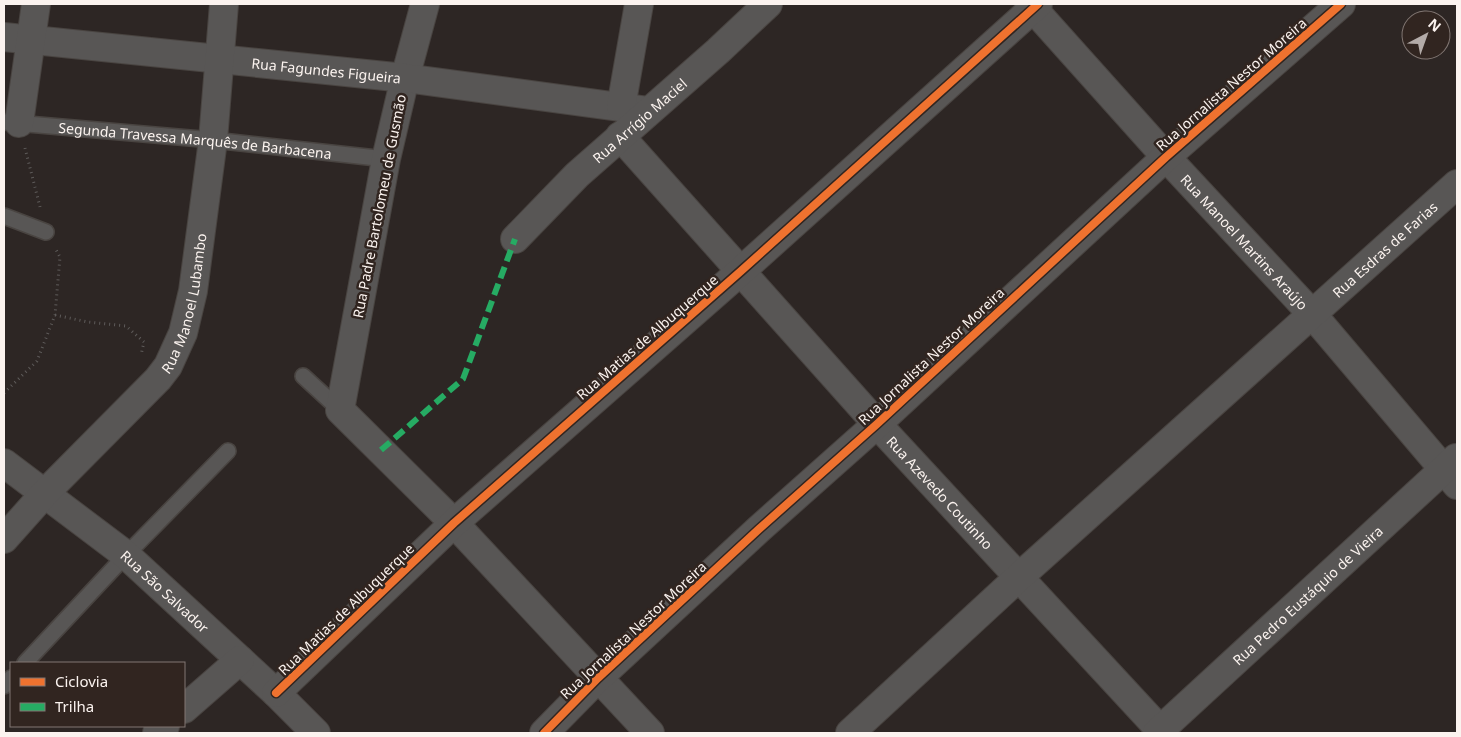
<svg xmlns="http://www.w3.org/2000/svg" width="1461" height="737" viewBox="0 0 1461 737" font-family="'Noto Sans',sans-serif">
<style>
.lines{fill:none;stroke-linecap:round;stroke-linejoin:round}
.lane-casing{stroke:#494441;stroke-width:18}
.street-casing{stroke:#494441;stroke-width:30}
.path{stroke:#5e5b5a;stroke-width:3;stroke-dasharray:1 4;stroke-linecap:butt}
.lane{stroke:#585655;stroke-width:15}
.street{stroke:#585655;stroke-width:28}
.quiet{stroke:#26ab63;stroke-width:6;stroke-dasharray:12 6;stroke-linecap:butt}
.cycleway-casing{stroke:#312520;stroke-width:11}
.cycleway{stroke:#ef722f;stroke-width:8}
.labels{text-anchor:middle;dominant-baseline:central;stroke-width:5;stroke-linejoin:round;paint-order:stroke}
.street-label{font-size:14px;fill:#fbf3ef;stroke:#312520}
</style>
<rect width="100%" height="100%" fill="#2d2624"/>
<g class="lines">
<!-- lane casing -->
<g class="lane-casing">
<g id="lane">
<path id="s1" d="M 4,122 L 213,140 L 386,159"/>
<path d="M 4,216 L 46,232"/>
<path d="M 303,376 L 340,410"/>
<path d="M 25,663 L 126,555 L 228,451"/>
<path d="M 4,686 L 11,678"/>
</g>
</g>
<!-- street casing -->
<g class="street-casing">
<g id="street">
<path d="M 425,4 L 405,78 L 386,159 L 340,410 L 454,523 L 650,733"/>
<path id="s2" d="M 1029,4 L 1166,157 L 1312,314 L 1457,485"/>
<path id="s3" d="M 4,37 L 405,78 L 649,111"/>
<path d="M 621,107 L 639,4"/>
<path d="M 19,123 L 36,4"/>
<path id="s4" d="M 620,136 L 877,424 L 1163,733"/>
<path id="s5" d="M 515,239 L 577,175 L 718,51 L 768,4"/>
<path id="s6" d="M 4,463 L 126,555 L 276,693 L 316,733"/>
<path id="s7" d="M 4,539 L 45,493 L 158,379 L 168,366 L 183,333 L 193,291 L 213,140 L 224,4"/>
<path d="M 276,693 L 454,523 L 741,271 L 1038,4"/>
<path d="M 184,709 L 240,660"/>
<path d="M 157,733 L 165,726"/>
<path d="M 544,733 L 598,678 L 759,529 L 877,424 L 1166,157 L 1341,4"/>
<path id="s8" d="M 850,733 L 1019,577 L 1457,184"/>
<path id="s9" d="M 1157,733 L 1456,458"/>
</g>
</g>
<!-- path -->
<path class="path" d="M 25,148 L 40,207
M 55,315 L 88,322 L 126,326 L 144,342 L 141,355
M 4,393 L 37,361 L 55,315 L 60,257 L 55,248"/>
<!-- lane -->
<use href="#lane" class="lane"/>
<!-- street -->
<use href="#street" class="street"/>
<!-- quiet -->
<path class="quiet" d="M 381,450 L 463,379 L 515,239"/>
<!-- cycleway casing -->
<g class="cycleway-casing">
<path id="cycleway" d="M 276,693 L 454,523 L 741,271 L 1038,4
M 544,733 L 598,678 L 759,529 L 877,424 L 1166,157 L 1341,4"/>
</g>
<!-- cycleway -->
<use href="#cycleway" class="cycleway"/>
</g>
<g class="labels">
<!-- street labels -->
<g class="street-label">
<text stroke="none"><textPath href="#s3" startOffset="324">Rua Fagundes Figueira</textPath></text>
<text transform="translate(1231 84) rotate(-41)">Rua Jornalista Nestor Moreira</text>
<text stroke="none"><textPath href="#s5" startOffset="172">Rua Arrígio Maciel</textPath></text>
<text stroke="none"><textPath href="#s1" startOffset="192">Segunda Travessa Marquês de Barbacena</textPath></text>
<text transform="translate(379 206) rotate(-79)">Rua Padre Bartolomeu de Gusmão</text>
<text stroke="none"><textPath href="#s2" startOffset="321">Rua Manoel Martins Araújo</textPath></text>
<text stroke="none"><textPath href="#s8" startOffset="721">Rua Esdras de Farias</textPath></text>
<text stroke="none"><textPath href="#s7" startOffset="304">Rua Manoel Lubambo</textPath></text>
<text transform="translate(647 337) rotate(-41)">Rua Matias de Albuquerque</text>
<text transform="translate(931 356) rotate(-43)">Rua Jornalista Nestor Moreira</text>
<text stroke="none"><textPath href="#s4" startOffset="479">Rua Azevedo Coutinho</textPath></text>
<text stroke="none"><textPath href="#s6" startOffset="206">Rua São Salvador</textPath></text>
<text stroke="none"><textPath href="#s9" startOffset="204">Rua Pedro Eustáquio de Vieira</textPath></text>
<text transform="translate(346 609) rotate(-44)">Rua Matias de Albuquerque</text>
<text transform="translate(633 630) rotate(-43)">Rua Jornalista Nestor Moreira</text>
</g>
</g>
<!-- border -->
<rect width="1461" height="737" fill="none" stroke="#fbf3ef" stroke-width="10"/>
<!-- legend -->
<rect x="10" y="662" width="175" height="65" fill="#312520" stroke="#827773"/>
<rect x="20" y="678" width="25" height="8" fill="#ef722f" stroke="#827773"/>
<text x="55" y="687" font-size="15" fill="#fbf3ef">Ciclovia</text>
<rect x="20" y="703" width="25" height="8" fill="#26ab63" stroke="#827773"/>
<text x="55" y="712" font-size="15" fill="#fbf3ef">Trilha</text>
<!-- north arrow -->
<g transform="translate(1426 35) rotate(41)"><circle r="24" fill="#312520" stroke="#827773"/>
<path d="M0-4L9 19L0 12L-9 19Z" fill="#b3aba8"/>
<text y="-8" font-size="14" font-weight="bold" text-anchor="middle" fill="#fbf3ef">N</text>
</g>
</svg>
